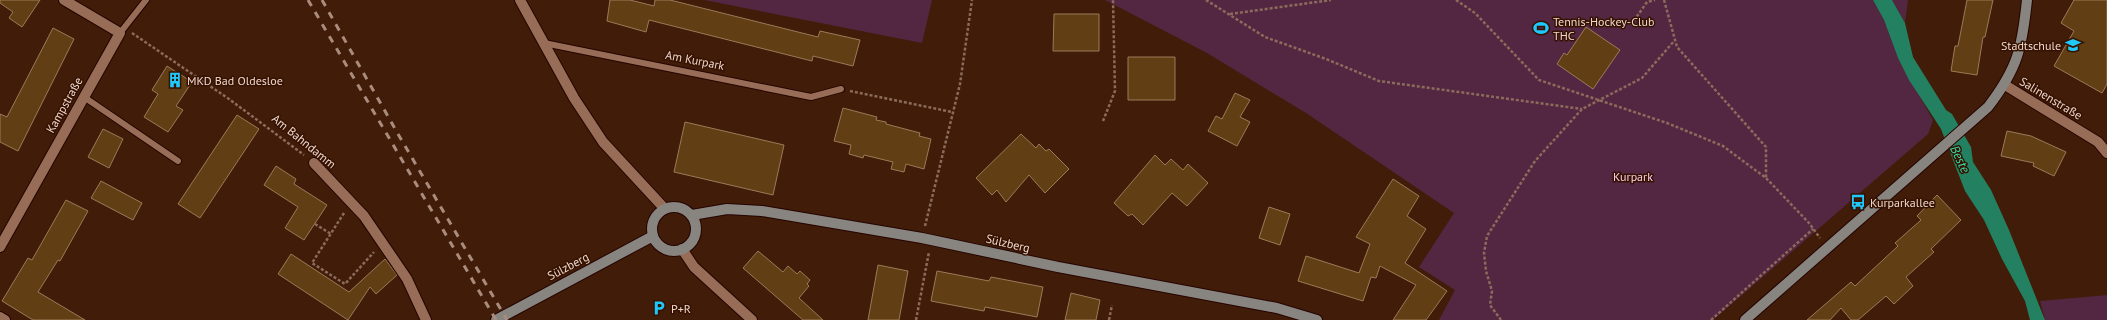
<svg xmlns="http://www.w3.org/2000/svg" width="2107" height="320" viewBox="0 0 2107 320" font-family="'PT Sans',sans-serif">
<style>
.green{fill:#532741}
.water{fill:#238060}
.building{fill:#623e15;stroke:#9c7a58}
.lines{fill:none;stroke-linecap:round;stroke-linejoin:round}
.lane-casing{stroke:#250400;stroke-width:8}
.street-casing{stroke:#250400;stroke-width:12}
.secondary-casing{stroke:#250400;stroke-width:12}
.path{stroke:#8b6b5c;stroke-width:2.5;stroke-dasharray:3 2;stroke-linecap:butt}
.lane{stroke:#986d58;stroke-width:6}
.street{stroke:#986d58;stroke-width:10}
.secondary{stroke:#888580;stroke-width:10}
.rail{stroke:#aa8c7e;stroke-width:3;stroke-dasharray:7 7;stroke-linecap:butt}
.labels{text-anchor:middle;dominant-baseline:central;stroke-width:3;stroke-linejoin:round;paint-order:stroke}
.poi-label{font-size:12px;fill:#f0d7cc;stroke:#351201;text-anchor:start}
.street-label{font-size:12px;fill:#f0d7cc;stroke:#351201}
.park-label{font-size:12px;fill:#fbcce5;stroke:#351201}
.water-label{font-size:13px;font-style:italic;fill:#37dda7;stroke:#351201}
</style>
<rect width="100%" height="100%" fill="#401c09"/>
<!-- green -->
<path class="green" d="M 704,0 L 932,0 L 922,43 Z
M 1105,0 L 1873,0 L 1884,20 L 1898,58 L 1933,120 L 1928,134 L 1713,320 L 1439,320 L 1455,290 L 1419,267 L 1454,213 L 1306,113 L 1207,53 Z
M 1892,0 L 1908,0 L 1905,23 Z
M 2107,295 L 2107,320 L 2045,320 L 2040,301 Z"/>
<!-- water -->
<path class="water" d="M 1873,0 L 1892,0 L 1905,23 L 1913,57 L 1946,110 L 1952,114 L 1971,147 L 1973,162 L 1991,190 L 2009,230 L 2045,320 L 2030,320 L 2025,301 L 2002,259 L 1984,220 L 1965,191 L 1941,129 L 1909,80 L 1898,58 L 1884,20 Z"/>
<!-- building -->
<path class="building" d="M 0,0 L 40,0 L 22,27 L 9,18 L 13,12 L 0,3 Z
M 610,0 L 630,0 L 654,6 L 655,0 L 670,0 L 818,37 L 820,31 L 860,40 L 853,66 L 813,56 L 812,61 L 649,20 L 646,32 L 607,21 Z
M 1967,0 L 1993,0 L 1985,37 L 1983,37 L 1977,75 L 1951,71 L 1955,46 L 1958,46 Z
M 2074,0 L 2107,0 L 2107,84 L 2102,93 L 2054,66 L 2074,31 L 2061,23 Z
M 1054,14 L 1099,14 L 1099,51 L 1053,51 Z
M 1586,27 L 1620,50 L 1593,89 L 1557,64 L 1564,53 L 1567,55 Z
M 53,28 L 74,39 L 18,151 L 0,142 L 0,114 L 7,117 Z
M 1128,57 L 1175,57 L 1175,100 L 1128,100 Z
M 167,66 L 192,82 L 176,106 L 183,110 L 168,132 L 144,117 L 158,94 L 152,90 Z
M 1235,93 L 1250,100 L 1240,117 L 1250,122 L 1237,146 L 1208,131 L 1216,116 L 1222,119 Z
M 843,108 L 877,117 L 876,120 L 886,122 L 886,124 L 920,133 L 919,136 L 931,139 L 924,169 L 906,164 L 904,172 L 891,169 L 893,162 L 864,155 L 863,158 L 849,154 L 851,145 L 834,141 Z
M 237,115 L 259,129 L 200,218 L 178,204 Z
M 685,122 L 784,145 L 773,195 L 674,172 Z
M 103,129 L 123,139 L 109,168 L 88,157 Z
M 2007,131 L 2031,136 L 2066,152 L 2054,176 L 2033,166 L 2034,163 L 2001,156 Z
M 1021,134 L 1036,148 L 1039,144 L 1046,151 L 1049,149 L 1069,169 L 1045,193 L 1029,175 L 1006,202 L 997,190 L 992,195 L 976,178 Z
M 1155,155 L 1165,165 L 1171,159 L 1183,170 L 1188,164 L 1208,183 L 1187,206 L 1172,193 L 1143,225 L 1132,214 L 1128,216 L 1114,203 Z
M 276,166 L 296,179 L 294,184 L 327,205 L 304,240 L 285,228 L 298,207 L 264,185 Z
M 1393,179 L 1419,196 L 1407,216 L 1426,229 L 1405,263 L 1447,291 L 1426,320 L 1393,320 L 1416,285 L 1380,266 L 1376,278 L 1371,277 L 1363,301 L 1298,281 L 1306,256 L 1359,273 L 1370,244 L 1356,237 Z
M 101,181 L 142,203 L 133,220 L 91,198 Z
M 1937,195 L 1961,220 L 1931,249 L 1934,252 L 1906,277 L 1913,286 L 1894,304 L 1886,296 L 1858,320 L 1851,320 L 1841,308 L 1830,320 L 1807,320 L 1851,282 L 1855,286 L 1898,246 L 1895,243 L 1921,220 L 1917,216 Z
M 66,200 L 88,211 L 60,261 L 58,260 L 38,292 L 85,320 L 33,320 L 2,301 L 28,258 L 32,260 Z
M 1269,207 L 1290,214 L 1280,245 L 1259,238 Z
M 758,251 L 783,272 L 788,266 L 797,274 L 800,271 L 810,280 L 807,284 L 809,286 L 799,298 L 823,320 L 803,320 L 743,268 Z
M 291,254 L 349,292 L 385,259 L 397,275 L 376,294 L 370,287 L 348,320 L 278,274 Z
M 878,265 L 908,271 L 899,320 L 868,320 Z
M 937,271 L 989,281 L 991,277 L 1043,287 L 1037,317 L 985,307 L 984,311 L 931,301 Z
M 1071,293 L 1100,300 L 1096,320 L 1065,320 Z"/>
<g class="lines">
<!-- lane casing -->
<g class="lane-casing">
<path id="lane" d="M 120,33 L 146,0
M 544,43 L 811,97 L 841,89
M 84,97 L 178,161"/>
</g>
<!-- street casing -->
<g class="street-casing">
<path id="street" d="M 520,0 L 574,98 L 603,142 L 664,208
M 2005,85 L 2098,142 L 2107,153
M 314,163 L 364,216 L 407,279 L 426,320
M 0,247 L 120,33 L 64,0
M 682,249 L 694,267 L 752,320
M 0,317 L 5,320"/>
</g>
<!-- secondary casing -->
<g class="secondary-casing">
<path id="secondary" d="M652 229a22 22 0 1 1 44 0a22 22 0 1 1-44 0Z
M 692,215 L 727,209 L 762,211 L 922,238 L 1058,267 L 1277,308 L 1317,320
M 496,320 L 653,236
M 1745,320 L 1988,107 C 2018,68 2022,48 2027,0"/>
</g>
<!-- path -->
<path class="path" d="M 1206,0 L 1265,37 L 1326,59 L 1379,81 L 1582,109
M 1456,0 L 1475,13 L 1539,80 L 1667,123 L 1723,146 L 1766,178 L 1809,223 L 1820,238
M 1664,0 L 1677,47 L 1766,147 L 1766,178
M 1230,14 L 1331,0
M 1631,25 L 1647,2 L 1655,0
M 132,33 L 229,99 L 304,155
M 850,91 L 952,112
M 1103,121 L 1115,91 L 1113,0
M 344,213 L 312,263 L 345,284 L 374,252
M 315,224 L 331,234
M 925,226 L 960,84 L 972,0
M 916,320 L 929,252
M 1109,320 L 1112,305
M 1501,320 L 1490,305 L 1492,291 L 1486,271 L 1484,253 L 1487,236 L 1535,161 L 1582,109 L 1642,78 L 1675,40
M 1711,320 L 1813,229"/>
<!-- lane -->
<use href="#lane" class="lane"/>
<!-- street -->
<use href="#street" class="street"/>
<!-- secondary -->
<use href="#secondary" class="secondary"/>
<!-- rail -->
<path class="rail" d="M 308,0 L 496,320
M 322,0 L 398,134 L 507,320"/>
</g>
<!-- icons -->
<defs>
<g id="stadium-bare" transform="scale(1.2)"><path d="M0-5a6.5 5 0 1 0 0 10a6.5 5 0 1 0 0-10ZM-3.5-1.8h7v3.6h-7Z" fill="#1fc9fd" stroke="#351201" stroke-width="2.5" paint-order="stroke"/></g>
<g id="school-bare" transform="scale(1.2)"><path d="M0-5L7-2L0 1L-7-2ZM-4 1L0 2.5L4 1V4Q0 6-4 4Z" fill="#1fc9fd" stroke="#351201" stroke-width="2.5" paint-order="stroke"/></g>
<g id="building-bare" transform="scale(1.2)"><path d="M-4-6H4V6H1V3H-1V6H-4ZM-2.5-4.3h1.7v1.8h-1.7ZM.8-4.3h1.7v1.8H.8ZM-2.5-1h1.7V.8h-1.7ZM.8-1h1.7V.8H.8Z" fill="#1fc9fd" stroke="#351201" stroke-width="2.5" paint-order="stroke"/></g>
<g id="bus-bare" transform="scale(1.2)"><path d="M-5-6H5V4H4V6H2V4H-2V6H-4V4H-5ZM-3.5-4V0h7V-4ZM-3.5 1.2v1.5H-2V1.2ZM2 1.2v1.5H3.5V1.2Z" fill="#1fc9fd" stroke="#351201" stroke-width="2.5" paint-order="stroke"/></g>
<g id="parking-bare" transform="scale(1.2)"><path d="M-3.5-5.5H1a3.5 3.5 0 0 1 0 7H-1V5.5H-3.5ZM-1-3.4V-.6H.8a1.4 1.4 0 0 0 0-2.8Z" fill="#1fc9fd" stroke="#351201" stroke-width="2.5" paint-order="stroke"/></g>
</defs>
<g fill-rule="evenodd">
<use href="#stadium-bare" x="1541" y="28"/>
<use href="#school-bare" x="2073" y="45"/>
<use href="#building-bare" x="175" y="80"/>
<use href="#bus-bare" x="1858" y="202"/>
<use href="#parking-bare" x="659" y="308"/>
</g>
<g class="labels">
<!-- poi labels -->
<g class="poi-label">
<text x="1553" y="21">Tennis-Hockey-Club<tspan x="1553" dy="14">THC</tspan></text>
<text x="2061" y="45" text-anchor="end">Stadtschule</text>
<text x="187" y="80">MKD Bad Oldesloe</text>
<text x="1870" y="202">Kurparkallee</text>
<text x="671" y="308">P+R</text>
</g>
<!-- street labels -->
<g class="street-label">
<text transform="translate(695 60) rotate(11)">Am Kurpark</text>
<text transform="translate(2051 98) rotate(31)">Salinenstraße</text>
<text transform="translate(64 105) rotate(-61)">Kampstraße</text>
<text transform="translate(304 141) rotate(39)">Am Bahndamm</text>
<text transform="translate(1008 243) rotate(13)">Sülzberg</text>
<text transform="translate(568 266) rotate(-28)">Sülzberg</text>
</g>
<!-- park labels -->
<g class="park-label">
<text x="1633" y="176">Kurpark</text>
</g>
<!-- water labels -->
<g class="water-label">
<text transform="translate(1960 159) rotate(64)">Beste</text>
</g>
</g>
</svg>
